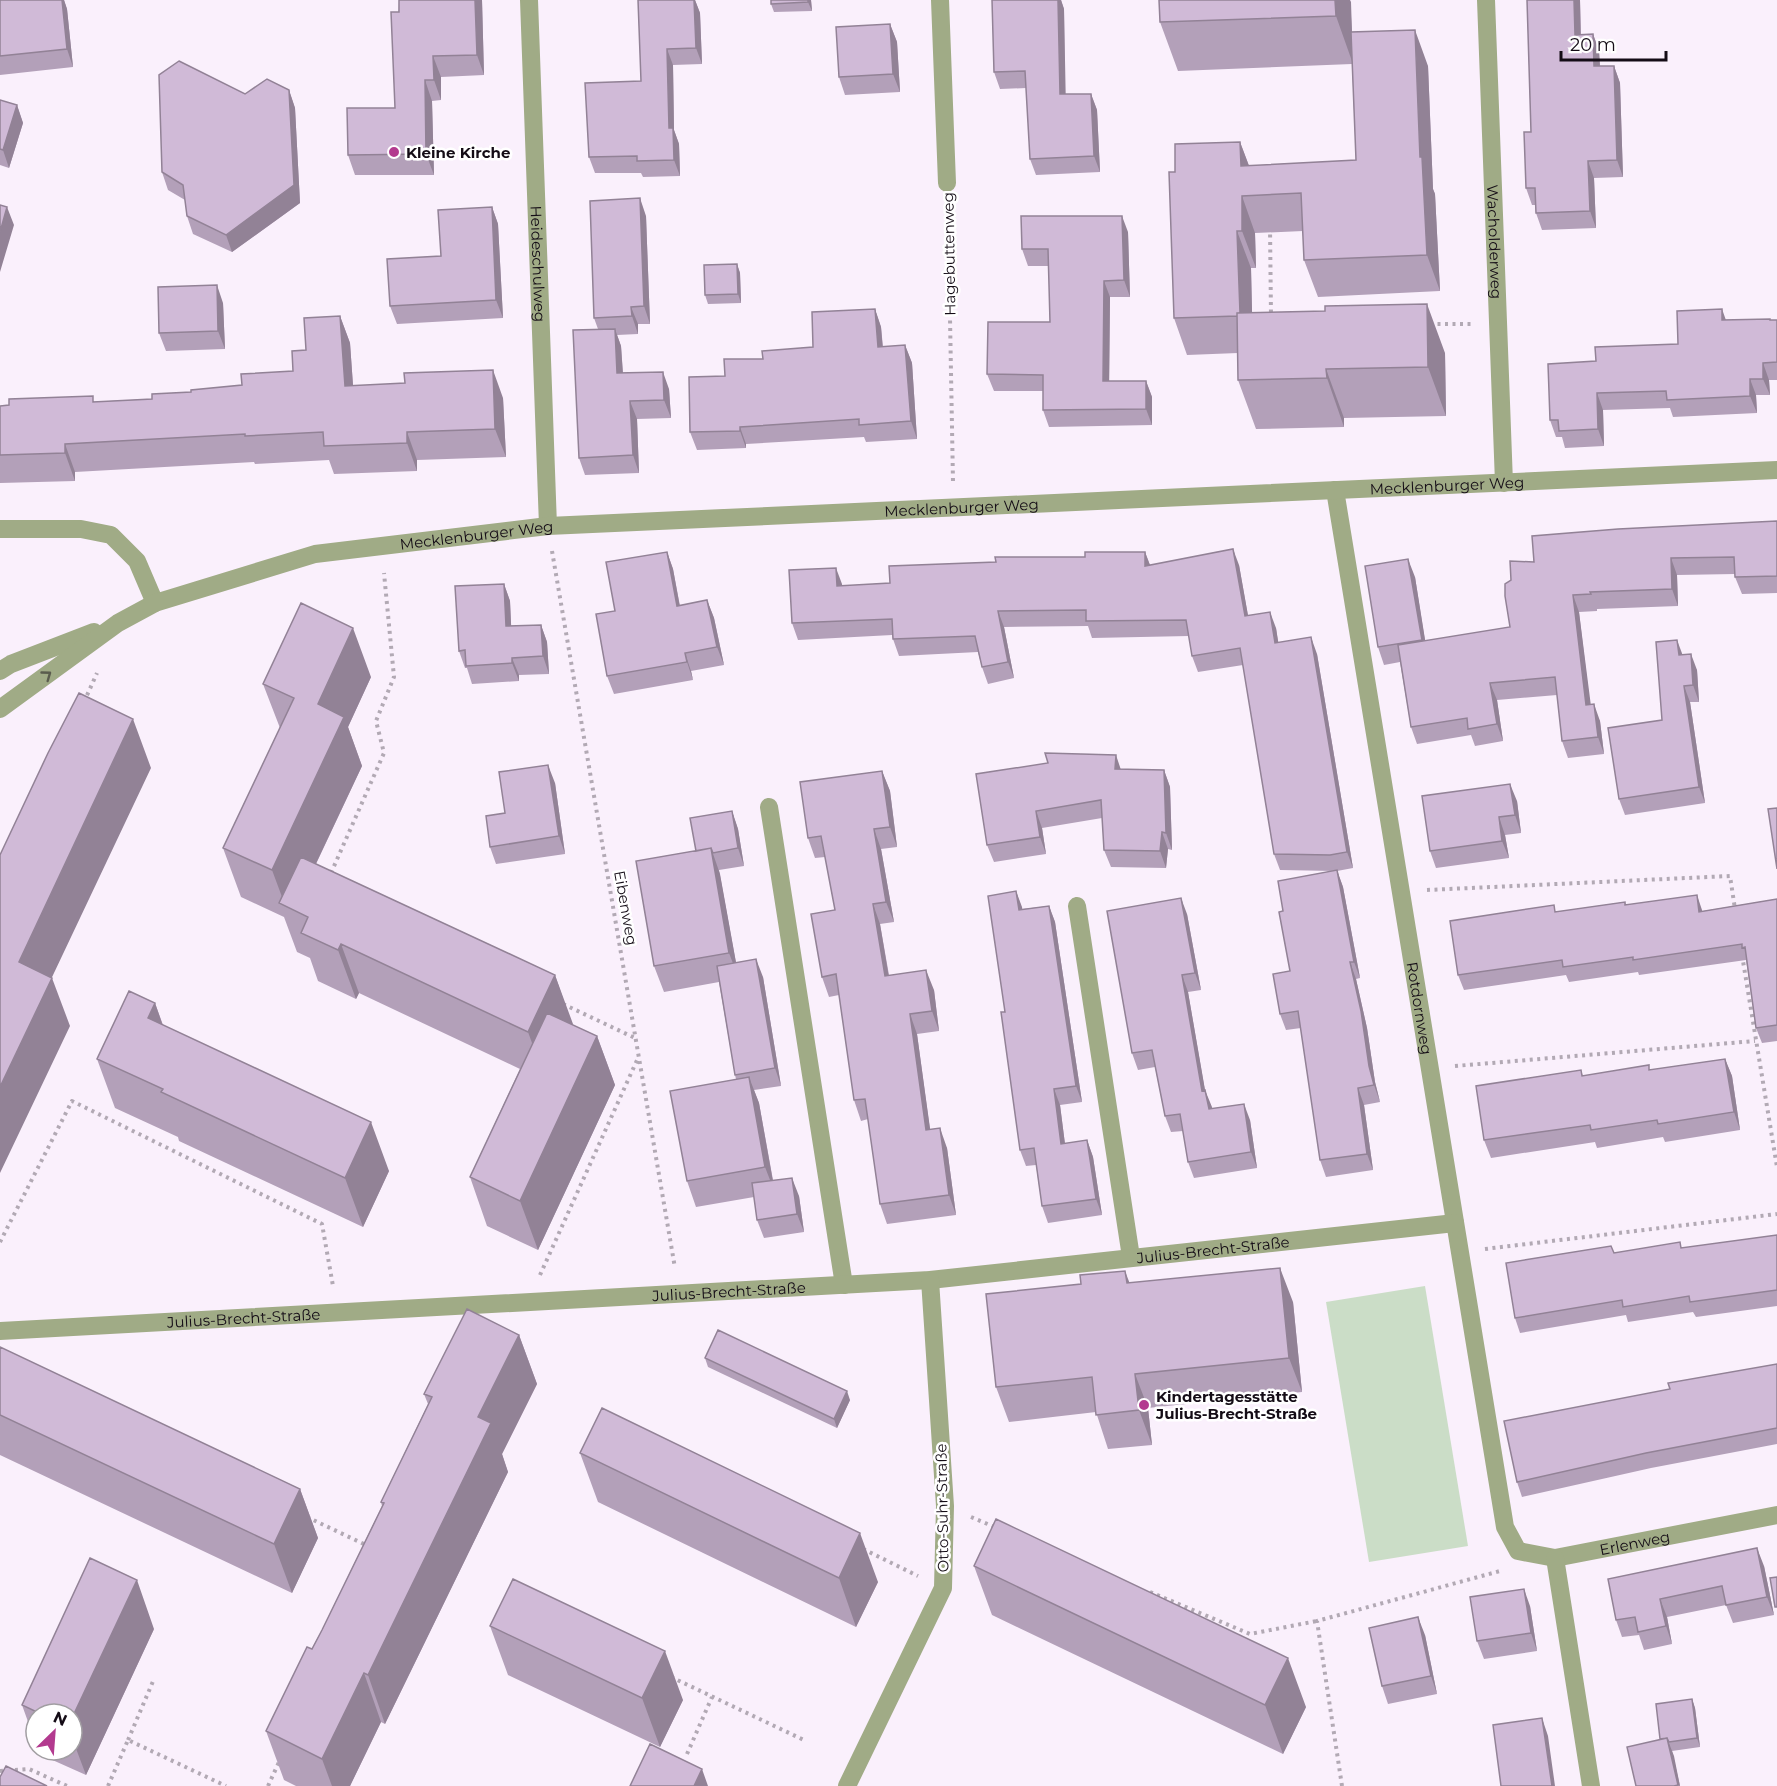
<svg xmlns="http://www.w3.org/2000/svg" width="1777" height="1786" viewBox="0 0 1777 1786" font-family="Montserrat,sans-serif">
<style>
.green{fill:#cbddc7}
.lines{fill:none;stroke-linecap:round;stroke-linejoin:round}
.path{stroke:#b2a9b4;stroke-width:4;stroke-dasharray:3 4.5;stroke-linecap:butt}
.minor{stroke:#a0ab86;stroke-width:18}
.wall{fill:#b3a0b9}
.shaded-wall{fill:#928296}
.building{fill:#d0bad7;stroke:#928296;stroke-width:1.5}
.oneway{stroke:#5a5c4e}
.poi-dot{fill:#b33a8f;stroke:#fff;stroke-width:2}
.labels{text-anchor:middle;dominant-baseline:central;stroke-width:5;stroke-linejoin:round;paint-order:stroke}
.poi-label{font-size:15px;font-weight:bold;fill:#140c16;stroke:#fff;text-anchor:start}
.street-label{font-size:15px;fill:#140c16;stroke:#fff}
</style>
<rect width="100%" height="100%" fill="#faf0fc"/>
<!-- green -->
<path class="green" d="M 1425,1286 L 1468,1546 L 1369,1562 L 1326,1302 Z"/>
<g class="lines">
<!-- path -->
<path class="path" d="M 948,208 L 953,482
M 1270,227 L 1271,316
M 1430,324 L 1473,324
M 552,551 L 675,1268
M 84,702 L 97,673
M 331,873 L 384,753 L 376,721 L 394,677 L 384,573
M 1427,890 L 1730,876 L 1735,909
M 1742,955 L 1777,1167
M 563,1004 L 635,1038
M 1455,1066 L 1755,1041
M 0,1242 L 72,1101 L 322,1224 L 333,1286
M 1485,1249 L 1777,1214
M 540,1275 L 638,1058
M 307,1517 L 368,1546
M 971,1517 L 997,1528
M 863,1549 L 918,1576
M 1150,1592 L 1250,1634 L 1317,1621
M 671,1677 L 806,1741
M 128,1740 L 154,1679
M 687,1754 L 712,1697
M 0,1771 L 29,1769 L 67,1786
M 108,1786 L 128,1740 L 226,1786
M 268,1786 L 279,1762
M 1342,1786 L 1317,1621 L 1500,1571"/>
<!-- minor -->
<g class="minor">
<path id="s1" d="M 529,0 L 548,526"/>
<path d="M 940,0 L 947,183"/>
<path id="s2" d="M 1486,0 L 1504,483"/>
<path id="s3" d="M 1335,490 L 1505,1527 L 1518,1551 L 1555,1558 L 1777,1515"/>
<path d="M 0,529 L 81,529 L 111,535 L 137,561 L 155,603"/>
<path d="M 0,671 L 11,664 L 94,632"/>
<path id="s4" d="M 0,709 L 118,623 L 155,603 L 315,554 L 548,526 L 1777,470"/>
<path d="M 769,807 L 844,1285"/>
<path d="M 1077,906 L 1131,1257"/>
<path id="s5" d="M 0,1331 L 930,1280 L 1455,1223"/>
<path d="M 1555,1558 L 1591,1786"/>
<path d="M 847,1786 L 943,1588 L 945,1506 L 930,1280"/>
</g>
</g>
<!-- wall -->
<path class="wall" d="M 0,0 L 64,0 L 67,9 L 73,67 L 0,75 Z
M 399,0 L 482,0 L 484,75 L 441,77 L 441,100 L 432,101 L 434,175 L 355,175 L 348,155 L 395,108 Z
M 638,0 L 695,0 L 700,13 L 702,64 L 673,65 L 674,130 L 679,144 L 680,176 L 643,177 L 641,173 L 595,173 L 589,157 L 641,81 Z
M 811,0 L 812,11 L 774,12 L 771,4 Z
M 992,0 L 1061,0 L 1064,9 L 1065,94 L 1091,94 L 1097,110 L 1100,172 L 1036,175 L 1030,159 L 1026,88 L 1000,89 L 994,72 Z
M 1159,0 L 1350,0 L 1352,32 L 1428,66 L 1433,189 L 1435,194 L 1440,291 L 1318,297 L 1304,260 L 1303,231 L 1255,233 L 1256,268 L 1251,268 L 1252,313 L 1445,353 L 1446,416 L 1344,418 L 1344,427 L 1256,429 L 1238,380 L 1238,353 L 1187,355 L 1174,318 L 1175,172 L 1240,142 L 1249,166 L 1356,160 L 1352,64 L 1178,71 L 1160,22 Z
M 1527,0 L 1580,0 L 1581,35 L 1593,34 L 1599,51 L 1600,66 L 1614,66 L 1620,83 L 1623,177 L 1594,178 L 1596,228 L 1542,230 L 1536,213 L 1535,205 L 1532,205 L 1526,188 L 1531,132 Z
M 890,24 L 897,42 L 900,92 L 845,95 L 839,77 Z
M 289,90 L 295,108 L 300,203 L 232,252 L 193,234 L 187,216 L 185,200 L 168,190 L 162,172 L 245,94 Z
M 0,100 L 17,105 L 23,123 L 9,168 L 0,165 Z
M 492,207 L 498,224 L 503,318 L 397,324 L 390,306 Z
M 646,216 L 650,324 L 638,324 L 638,334 L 617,335 L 621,346 L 623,373 L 669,389 L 671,418 L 637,419 L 639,473 L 585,475 L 579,458 L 598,329 L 594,318 Z
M 1128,232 L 1130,297 L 1110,297 L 1109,381 L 1146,381 L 1152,397 L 1152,425 L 1049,427 L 1043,410 L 1043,391 L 994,391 L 987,374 L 1050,322 L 1049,266 L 1028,266 L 1022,249 Z
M 737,264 L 740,273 L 741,303 L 708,304 L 705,295 Z
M 223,303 L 225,349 L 166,351 L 159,333 Z
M 875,309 L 881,327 L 883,347 L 905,345 L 912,363 L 917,439 L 866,442 L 864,437 L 746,444 L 746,448 L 697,450 L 690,432 L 725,376 L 763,359 L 813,347 Z
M 340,316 L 350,343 L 353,385 L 503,398 L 506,457 L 417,460 L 417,471 L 334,474 L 329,460 L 255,464 L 254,462 L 75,472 L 75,481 L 0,483 L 0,406 L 152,399 L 191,392 L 242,385 L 293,371 L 306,350 Z
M 1726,320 L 1777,320 L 1777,380 L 1769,380 L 1770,395 L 1756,395 L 1757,413 L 1673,417 L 1670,408 L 1603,410 L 1604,446 L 1565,448 L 1562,437 L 1556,437 L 1550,420 L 1596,361 L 1678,344 Z
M 1777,521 L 1777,593 L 1742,594 L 1735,577 L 1735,574 L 1677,575 L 1678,606 L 1597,609 L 1597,611 L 1579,612 L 1590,705 L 1600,721 L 1604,754 L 1568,758 L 1562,741 L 1557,695 L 1497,700 L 1503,741 L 1475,746 L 1471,735 L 1417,744 L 1411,727 L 1400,662 L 1384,665 L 1378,647 L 1415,577 L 1425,641 L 1510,627 L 1534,562 Z
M 667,552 L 673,569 L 680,606 L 707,600 L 714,618 L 724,665 L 691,671 L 693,680 L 614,694 L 607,676 L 615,611 Z
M 1145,552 L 1150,565 L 1239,565 L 1248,616 L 1276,628 L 1278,642 L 1317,654 L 1353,868 L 1337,871 L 1343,887 L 1360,978 L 1356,979 L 1367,1028 L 1375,1082 L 1380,1102 L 1364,1105 L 1373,1170 L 1326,1177 L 1320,1160 L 1301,1028 L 1286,1030 L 1280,1014 L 1290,971 L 1283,911 L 1335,871 L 1280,870 L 1274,854 L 1243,665 L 1198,672 L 1192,656 L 1189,636 L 1092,638 L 1088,626 L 1004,627 L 1014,678 L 988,684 L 982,667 L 978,652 L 899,656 L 893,639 L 892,635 L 798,640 L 792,623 L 842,584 L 842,586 L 890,583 L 996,562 L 1085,557 Z
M 504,584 L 510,601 L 511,626 L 541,625 L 547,642 L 549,674 L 519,675 L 519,681 L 472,684 L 467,668 L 465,668 L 459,651 Z
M 1682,655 L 1697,670 L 1699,702 L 1690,702 L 1705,803 L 1625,815 L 1619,799 L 1662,720 Z
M 371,677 L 348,727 L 362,766 L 316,864 L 555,975 L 572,1025 L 597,1036 L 615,1085 L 538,1250 L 487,1226 L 470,1177 L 520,1069 L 359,993 L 356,999 L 318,981 L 310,958 L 297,952 L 284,917 L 241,897 L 223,848 L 280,728 L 263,684 Z
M 1120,769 L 1164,770 L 1170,787 L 1172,850 L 1168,849 L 1166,868 L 1111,867 L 1104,850 L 1102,818 L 1042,828 L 1046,854 L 994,862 L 987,845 L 976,774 Z
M 882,771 L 890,791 L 897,847 L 881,849 L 894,922 L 880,924 L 889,975 L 934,990 L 939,1031 L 917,1034 L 930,1130 L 947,1148 L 956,1215 L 887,1224 L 880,1204 L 868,1119 L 861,1121 L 854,1100 L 839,995 L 829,997 L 822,977 L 835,910 L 825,857 L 815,858 L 808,838 Z
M 555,783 L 565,854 L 496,864 L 490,847 L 505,813 Z
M 1517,801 L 1521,833 L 1505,835 L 1509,858 L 1436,868 L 1430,851 Z
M 732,811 L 738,829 L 744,866 L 719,870 L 736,963 L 763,977 L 781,1086 L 754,1090 L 759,1103 L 773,1180 L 799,1196 L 804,1232 L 764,1238 L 757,1220 L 754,1197 L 696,1207 L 687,1181 L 736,1079 L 735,1075 L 719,982 L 664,992 L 654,966 L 696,851 Z
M 1016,891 L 1022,909 L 1049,906 L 1055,922 L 1082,1102 L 1060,1105 L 1065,1144 L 1087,1140 L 1093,1157 L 1102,1215 L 1048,1223 L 1042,1206 L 1036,1165 L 1026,1166 L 1020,1150 L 1005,1012 Z
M 1777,899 L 1777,1041 L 1762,1043 L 1756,1028 L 1746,960 L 1639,975 L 1638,972 L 1569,982 L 1566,975 L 1464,990 L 1458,975 L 1556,912 L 1625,902 L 1626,905 L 1703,911 Z
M 1187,914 L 1201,990 L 1188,992 L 1205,1091 L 1212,1109 L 1250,1120 L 1257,1168 L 1194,1178 L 1188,1162 L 1183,1131 L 1171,1132 L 1165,1116 L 1155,1067 L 1138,1070 L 1132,1053 Z
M 155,1003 L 163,1025 L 389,1171 L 363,1227 L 179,1141 L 178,1137 L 115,1108 L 97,1059 Z
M 1725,1059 L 1732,1076 L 1740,1130 L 1665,1142 L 1663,1137 L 1597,1148 L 1595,1142 L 1491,1158 L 1484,1140 L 1581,1070 L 1583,1076 L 1651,1070 Z
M 1777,1235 L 1777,1306 L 1696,1317 L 1693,1312 L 1628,1322 L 1626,1315 L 1520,1333 L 1515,1318 L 1614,1253 L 1682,1248 Z
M 1130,1283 L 1293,1302 L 1302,1392 L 1148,1408 L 1152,1445 L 1108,1449 L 1096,1412 L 1009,1422 L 996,1387 Z
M 519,1335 L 537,1384 L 502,1454 L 508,1472 L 385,1724 L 381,1722 L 350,1786 L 296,1786 L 284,1780 L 266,1731 L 322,1630 L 382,1506 L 381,1502 L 428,1404 L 424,1394 Z
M 0,1347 L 300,1489 L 318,1538 L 292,1593 L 0,1455 Z
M 705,1358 L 850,1400 L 837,1428 L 708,1367 Z
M 1777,1364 L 1777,1444 L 1651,1468 L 1522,1497 L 1517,1482 L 1670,1389 Z
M 580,1453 L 878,1582 L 856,1627 L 598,1502 Z
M 974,1566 L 1306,1707 L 1283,1754 L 992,1615 Z
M 1764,1566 L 1774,1615 L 1733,1623 L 1726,1605 L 1667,1617 L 1672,1644 L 1644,1650 L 1639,1635 L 1622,1637 L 1616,1620 L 1608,1579 Z
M 1530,1606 L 1537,1651 L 1484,1659 L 1477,1641 Z
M 490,1626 L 683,1700 L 660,1747 L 508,1675 Z
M 154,1629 L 86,1775 L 39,1754 L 38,1750 L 72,1750 L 72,1714 L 36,1714 L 36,1744 L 22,1705 Z
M 1425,1635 L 1437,1694 L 1388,1704 L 1382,1686 Z
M 1692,1699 L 1695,1708 L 1700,1747 L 1672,1751 L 1680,1786 L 1636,1786 L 1660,1739 Z"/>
<!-- shaded-wall -->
<path class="shaded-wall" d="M 62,0 L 64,0 L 67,9 L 73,67 L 67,49 Z
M 475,0 L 482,0 L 484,75 L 477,55 Z
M 694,0 L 695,0 L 700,13 L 702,64 L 696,48 Z
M 808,0 L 811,0 L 812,11 L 808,2 Z
M 1058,0 L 1061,0 L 1064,9 L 1066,111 L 1060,94 Z
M 1335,0 L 1350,0 L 1351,2 L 1353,64 L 1336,16 Z
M 1574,0 L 1580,0 L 1581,52 L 1575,35 Z
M 890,24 L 897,42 L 900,92 L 893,74 Z
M 1415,30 L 1428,66 L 1433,189 L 1435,194 L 1440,291 L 1427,255 L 1420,157 Z
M 1593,34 L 1599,51 L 1601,83 L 1594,66 Z
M 667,49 L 673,65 L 674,130 L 679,144 L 680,176 L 674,160 L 669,128 Z
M 433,56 L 441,77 L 441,100 L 434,80 Z
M 1614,66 L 1620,83 L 1623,177 L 1617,160 Z
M 425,80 L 432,101 L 434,175 L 426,154 Z
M 289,90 L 295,108 L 300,203 L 232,252 L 226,235 Z
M 1091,94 L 1097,110 L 1100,172 L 1094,156 Z
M 17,105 L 23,123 L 9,168 L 3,150 Z
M 1240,142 L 1254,179 L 1241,166 Z
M 1588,161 L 1594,178 L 1596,228 L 1590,211 Z
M 1242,196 L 1255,233 L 1256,268 L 1242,231 Z
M 640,198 L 646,216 L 650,324 L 644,306 Z
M 7,207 L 14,225 L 0,272 L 0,232 Z
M 492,207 L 498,224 L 503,318 L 496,300 Z
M 1122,216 L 1128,232 L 1130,297 L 1124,280 Z
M 1237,231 L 1251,268 L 1253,353 L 1240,316 Z
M 737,264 L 740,273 L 741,303 L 738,294 Z
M 1104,281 L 1110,297 L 1109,397 L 1103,381 Z
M 217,285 L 223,303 L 225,349 L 218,331 Z
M 1427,304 L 1445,353 L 1446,416 L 1428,367 Z
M 631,307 L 638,324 L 638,334 L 632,316 Z
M 875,309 L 881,327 L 884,364 L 878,347 Z
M 1722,309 L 1728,326 L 1722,320 Z
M 340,316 L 350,343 L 355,414 L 345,386 Z
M 615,329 L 621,346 L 624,391 L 617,373 Z
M 905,345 L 912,363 L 917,439 L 911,421 Z
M 1763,363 L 1769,380 L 1770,395 L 1763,379 Z
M 1326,369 L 1344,418 L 1344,427 L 1327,378 Z
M 493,370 L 503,398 L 506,457 L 495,429 Z
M 663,372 L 669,389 L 671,418 L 664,400 Z
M 1750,379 L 1756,395 L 1757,413 L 1750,396 Z
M 1146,381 L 1152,397 L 1152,425 L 1146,409 Z
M 1597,393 L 1603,410 L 1604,446 L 1598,429 Z
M 630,401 L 637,419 L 639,473 L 633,455 Z
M 740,427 L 746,444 L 746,448 L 740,431 Z
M 407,432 L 417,460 L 417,471 L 407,443 Z
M 65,444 L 75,472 L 75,481 L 65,453 Z
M 1233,549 L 1239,565 L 1251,632 L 1245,616 Z
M 667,552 L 673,569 L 683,624 L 677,606 Z
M 1145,552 L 1151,568 L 1145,566 Z
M 1671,558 L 1677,575 L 1678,606 L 1672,589 Z
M 1408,559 L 1415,577 L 1428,658 L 1422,640 Z
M 836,568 L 842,584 L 843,602 L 837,586 Z
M 504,584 L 510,601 L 512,644 L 506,626 Z
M 1573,595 L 1579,612 L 1593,722 L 1586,705 Z
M 707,600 L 714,618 L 724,665 L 717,647 Z
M 998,611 L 1004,627 L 1014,678 L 1008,662 Z
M 1270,612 L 1276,628 L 1281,659 L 1275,643 Z
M 541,625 L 547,642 L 549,674 L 543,656 Z
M 353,628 L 371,677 L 348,727 L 362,766 L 294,910 L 285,905 L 272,870 L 318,704 Z
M 1311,637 L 1317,654 L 1353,868 L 1347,852 Z
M 1677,640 L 1683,656 L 1679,655 Z
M 685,653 L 691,671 L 693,680 L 687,662 Z
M 1691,654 L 1697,670 L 1699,702 L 1693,685 Z
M 512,658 L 519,675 L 519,681 L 512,663 Z
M 1490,683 L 1497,700 L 1503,741 L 1497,724 Z
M 1684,686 L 1690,702 L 1705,803 L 1699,787 Z
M 1594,704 L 1600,721 L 1604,754 L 1598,737 Z
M 133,719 L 151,768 L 36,1011 L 19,962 Z
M 1116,755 L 1122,773 L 1115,769 Z
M 548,765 L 555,783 L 565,854 L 559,836 Z
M 1164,770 L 1170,787 L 1172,850 L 1166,833 Z
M 882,771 L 890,791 L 897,847 L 890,827 Z
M 1510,784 L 1517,801 L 1521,833 L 1515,815 Z
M 732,811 L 738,829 L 744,866 L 738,848 Z
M 1036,811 L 1042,828 L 1046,854 L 1040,837 Z
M 1499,817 L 1505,835 L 1509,858 L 1502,841 Z
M 874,829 L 881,849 L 894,922 L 886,902 Z
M 1162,832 L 1168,849 L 1166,868 L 1160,851 Z
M 711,848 L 720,874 L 739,979 L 729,953 Z
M 1337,870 L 1343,887 L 1360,978 L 1354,962 Z
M 1016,891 L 1022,907 L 1025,926 L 1019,910 Z
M 1697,895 L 1702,910 L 1705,927 L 1699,912 Z
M 1181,898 L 1187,914 L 1201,990 L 1195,973 Z
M 873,904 L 880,924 L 892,996 L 885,976 Z
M 1049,906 L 1055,922 L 1082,1102 L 1076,1086 Z
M 341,944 L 359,993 L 356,999 L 338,950 Z
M 756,959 L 763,977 L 781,1086 L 775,1068 Z
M 1350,962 L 1356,979 L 1367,1028 L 1375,1082 L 1380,1102 L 1374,1085 L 1369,1066 Z
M 926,970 L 934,990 L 939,1031 L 932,1011 Z
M 555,975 L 573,1024 L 546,1081 L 528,1032 Z
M 1182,975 L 1188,992 L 1208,1107 L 1202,1091 Z
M 52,978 L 70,1026 L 0,1173 L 0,1087 Z
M 155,1003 L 172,1052 L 148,1018 Z
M 910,1014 L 917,1034 L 933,1150 L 926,1130 Z
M 597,1036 L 615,1085 L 538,1250 L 520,1201 Z
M 1725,1059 L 1732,1076 L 1740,1130 L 1734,1112 Z
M 749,1077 L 759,1103 L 775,1193 L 765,1167 Z
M 1358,1088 L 1364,1105 L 1373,1170 L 1367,1154 Z
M 1054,1089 L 1060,1105 L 1067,1160 L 1061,1144 Z
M 1205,1090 L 1212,1107 L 1215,1126 L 1209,1109 Z
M 1244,1104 L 1250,1120 L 1257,1168 L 1251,1152 Z
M 371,1122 L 389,1171 L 363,1227 L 345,1178 Z
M 940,1128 L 947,1148 L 956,1215 L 949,1195 Z
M 1087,1140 L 1093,1157 L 1102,1215 L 1096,1199 Z
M 792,1178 L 799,1196 L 804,1232 L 797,1214 Z
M 1280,1268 L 1293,1302 L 1302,1392 L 1289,1358 Z
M 1125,1271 L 1138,1305 L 1127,1283 Z
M 519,1335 L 537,1384 L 502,1454 L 508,1472 L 385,1724 L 368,1675 L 478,1417 Z
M 1135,1374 L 1148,1408 L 1152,1445 L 1139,1410 Z
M 847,1391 L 850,1400 L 837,1428 L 834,1419 Z
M 300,1489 L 318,1538 L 292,1593 L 274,1544 Z
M 860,1533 L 878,1582 L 856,1627 L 839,1578 Z
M 1757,1548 L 1764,1566 L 1774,1615 L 1767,1597 Z
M 137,1580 L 154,1629 L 86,1775 L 72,1738 L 72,1718 Z
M 1524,1589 L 1530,1606 L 1537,1651 L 1531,1633 Z
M 1660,1599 L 1667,1617 L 1672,1644 L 1666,1626 Z
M 1418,1617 L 1425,1635 L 1437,1694 L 1431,1676 Z
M 665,1651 L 683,1700 L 660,1747 L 642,1698 Z
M 1288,1658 L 1306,1707 L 1283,1754 L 1265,1705 Z
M 364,1673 L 381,1722 L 350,1786 L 332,1786 L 322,1759 Z
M 1692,1699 L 1695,1708 L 1700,1747 L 1697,1738 Z
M 1542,1718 L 1548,1736 L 1555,1786 L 1552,1786 Z
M 1667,1738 L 1674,1756 L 1680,1786 L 1678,1785 Z
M 702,1769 L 708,1786 L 694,1786 Z"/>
<!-- building -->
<path class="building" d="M 0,0 L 62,0 L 67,49 L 0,56 Z
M 399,0 L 475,0 L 477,55 L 433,56 L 434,80 L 425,80 L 426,154 L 348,155 L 347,108 L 395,108 L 391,12 L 399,12 Z
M 638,0 L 694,0 L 696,48 L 667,49 L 669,128 L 673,128 L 674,160 L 637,161 L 637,156 L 589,157 L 585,83 L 641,81 Z
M 771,0 L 808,0 L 808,2 L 771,4 Z
M 992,0 L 1058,0 L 1060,94 L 1091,94 L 1094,156 L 1030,159 L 1025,71 L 994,72 Z
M 1159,0 L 1335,0 L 1336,16 L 1160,22 Z
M 1527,0 L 1574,0 L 1575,35 L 1593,34 L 1594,66 L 1614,66 L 1617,160 L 1588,161 L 1590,211 L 1536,213 L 1535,188 L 1526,188 L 1524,132 L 1531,132 Z
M 890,24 L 893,74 L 839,77 L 836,27 Z
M 1415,30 L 1420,157 L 1422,157 L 1427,255 L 1304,260 L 1301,193 L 1242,196 L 1242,231 L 1237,231 L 1240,313 L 1237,313 L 1237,316 L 1174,318 L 1169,172 L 1175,172 L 1175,144 L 1240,142 L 1241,166 L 1356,160 L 1351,32 Z
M 179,61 L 245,94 L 267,79 L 289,90 L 294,185 L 226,235 L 187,216 L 183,185 L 162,172 L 159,75 Z
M 0,100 L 17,105 L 3,150 L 0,149 Z
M 640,198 L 644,306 L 631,307 L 632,316 L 594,318 L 590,201 Z
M 0,205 L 7,207 L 0,232 Z
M 492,207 L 496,300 L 390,306 L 387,259 L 441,256 L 438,210 Z
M 1021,216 L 1122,216 L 1124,280 L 1104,281 L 1103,381 L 1146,381 L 1146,409 L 1043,410 L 1043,375 L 987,374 L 988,322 L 1050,322 L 1048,249 L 1022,249 Z
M 737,264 L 738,294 L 705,295 L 704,265 Z
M 217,285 L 218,331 L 159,333 L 158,287 Z
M 1427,304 L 1428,367 L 1326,369 L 1327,378 L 1238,380 L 1237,313 L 1325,311 L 1325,306 Z
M 875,309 L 878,347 L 905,345 L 911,421 L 859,425 L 859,419 L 740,427 L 740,431 L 690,432 L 689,377 L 725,376 L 724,359 L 763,359 L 762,351 L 813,347 L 812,312 Z
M 1722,309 L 1722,320 L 1770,319 L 1770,320 L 1777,320 L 1777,362 L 1763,363 L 1763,379 L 1750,379 L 1750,396 L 1667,400 L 1666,391 L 1597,393 L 1598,429 L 1559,431 L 1558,420 L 1550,420 L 1548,364 L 1596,361 L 1595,347 L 1678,344 L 1677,311 Z
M 340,316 L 345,386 L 405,383 L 404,373 L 493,370 L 495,429 L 407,432 L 407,443 L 324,446 L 323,432 L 245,436 L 245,434 L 65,444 L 65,453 L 0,455 L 0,406 L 9,405 L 9,399 L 93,396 L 93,402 L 152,399 L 152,394 L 191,392 L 191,390 L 242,385 L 241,374 L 293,371 L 292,351 L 306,350 L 304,318 Z
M 615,329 L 617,373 L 663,372 L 664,400 L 630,401 L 633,455 L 579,458 L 573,330 Z
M 1777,521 L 1777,576 L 1735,577 L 1734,557 L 1671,558 L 1672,589 L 1590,592 L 1591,594 L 1573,595 L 1586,705 L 1594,704 L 1598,737 L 1562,741 L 1555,677 L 1490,683 L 1497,724 L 1468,729 L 1467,718 L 1411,727 L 1398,645 L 1510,627 L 1505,596 L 1505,584 L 1511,580 L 1510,561 L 1534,562 L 1532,536 L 1618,529 Z
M 1233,549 L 1245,616 L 1270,612 L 1275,643 L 1311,637 L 1347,852 L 1330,855 L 1274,854 L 1240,648 L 1192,656 L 1186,620 L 1086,621 L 1086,610 L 998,611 L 1008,662 L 982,667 L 975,636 L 893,639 L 892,619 L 792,623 L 789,570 L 836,568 L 837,586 L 890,583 L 889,566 L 996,562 L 995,557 L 1085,557 L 1085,552 L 1145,552 L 1145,566 Z
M 667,552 L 677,606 L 707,600 L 717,647 L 685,653 L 687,662 L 607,676 L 596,614 L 615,611 L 606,562 Z
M 1408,559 L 1422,640 L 1378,647 L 1365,566 Z
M 504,584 L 506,626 L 541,625 L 543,656 L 512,658 L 512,663 L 466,666 L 465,650 L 459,651 L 455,586 Z
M 301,603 L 353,628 L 318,704 L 344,717 L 272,870 L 223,848 L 294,698 L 263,684 Z
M 1677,640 L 1679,655 L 1691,654 L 1693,685 L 1684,686 L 1699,787 L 1619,799 L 1608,728 L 1662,720 L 1656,642 Z
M 79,693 L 133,719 L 19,962 L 52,978 L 0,1087 L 0,855 L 48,753 Z
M 1045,753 L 1116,755 L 1115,769 L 1164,770 L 1166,833 L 1162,832 L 1160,851 L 1104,850 L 1101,800 L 1036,811 L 1040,837 L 987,845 L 976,774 L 1048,763 Z
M 548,765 L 559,836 L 490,847 L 486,816 L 505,813 L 499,772 Z
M 882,771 L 890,827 L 874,829 L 886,902 L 873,904 L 885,976 L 926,970 L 932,1011 L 910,1014 L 926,1130 L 940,1128 L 949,1195 L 880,1204 L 865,1099 L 854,1100 L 836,974 L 822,977 L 811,914 L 835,910 L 821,836 L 808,838 L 800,782 Z
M 1510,784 L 1515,815 L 1499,817 L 1502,841 L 1430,851 L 1422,796 Z
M 1777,808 L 1777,869 L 1768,809 Z
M 732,811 L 738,848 L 713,853 L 711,848 L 696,851 L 690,818 Z
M 711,848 L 729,953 L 654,966 L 636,861 Z
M 301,857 L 555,975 L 528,1032 L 341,944 L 338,950 L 301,933 L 308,917 L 279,903 Z
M 1337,870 L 1354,962 L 1350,962 L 1361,1011 L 1369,1066 L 1374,1085 L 1358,1088 L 1367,1154 L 1320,1160 L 1298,1011 L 1280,1014 L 1273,974 L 1290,971 L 1279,912 L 1283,911 L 1278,881 Z
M 1016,891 L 1019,910 L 1049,906 L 1076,1086 L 1054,1089 L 1061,1144 L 1087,1140 L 1096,1199 L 1042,1206 L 1034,1148 L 1020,1150 L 1001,1012 L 1005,1012 L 988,896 Z
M 1697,895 L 1699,912 L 1777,899 L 1777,1025 L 1756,1028 L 1745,947 L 1742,948 L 1742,944 L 1633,960 L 1633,957 L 1563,967 L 1562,960 L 1458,975 L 1450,921 L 1554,905 L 1555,912 L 1625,902 L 1625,905 Z
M 1181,898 L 1195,973 L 1182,975 L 1202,1091 L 1205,1090 L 1209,1109 L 1244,1104 L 1251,1152 L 1188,1162 L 1180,1114 L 1165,1116 L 1152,1050 L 1132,1053 L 1107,911 Z
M 756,959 L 775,1068 L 735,1075 L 717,966 Z
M 129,991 L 155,1003 L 148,1018 L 371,1122 L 345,1178 L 161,1092 L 163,1089 L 97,1059 Z
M 547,1013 L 597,1036 L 520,1201 L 470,1177 Z
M 1725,1059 L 1734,1112 L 1658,1124 L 1657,1120 L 1591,1130 L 1590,1125 L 1484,1140 L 1476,1086 L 1581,1070 L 1582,1076 L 1649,1065 L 1649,1070 Z
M 749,1077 L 765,1167 L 687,1181 L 670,1091 Z
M 792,1178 L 797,1214 L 757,1220 L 752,1183 Z
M 1777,1235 L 1777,1290 L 1690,1302 L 1689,1296 L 1623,1307 L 1622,1300 L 1515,1318 L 1506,1263 L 1611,1246 L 1614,1253 L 1680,1242 L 1681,1248 Z
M 1280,1268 L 1289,1358 L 1135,1374 L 1139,1410 L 1096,1415 L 1092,1377 L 996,1387 L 986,1294 L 1081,1284 L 1080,1275 L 1125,1271 L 1127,1283 Z
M 467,1309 L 519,1335 L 478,1417 L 491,1423 L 368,1675 L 364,1673 L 322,1759 L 266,1731 L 307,1647 L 312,1649 L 322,1630 L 384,1503 L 381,1502 L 432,1397 L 424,1394 Z
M 718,1330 L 847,1391 L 834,1419 L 705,1358 Z
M 0,1347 L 300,1489 L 274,1544 L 0,1415 Z
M 1777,1364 L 1777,1428 L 1646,1453 L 1517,1482 L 1504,1421 L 1670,1389 L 1668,1383 Z
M 602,1408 L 860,1533 L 839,1578 L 580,1453 Z
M 996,1519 L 1288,1658 L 1265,1705 L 974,1566 Z
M 1757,1548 L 1767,1597 L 1726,1605 L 1722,1586 L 1660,1599 L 1666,1626 L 1638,1632 L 1635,1617 L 1616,1620 L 1608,1579 Z
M 90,1558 L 137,1580 L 72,1718 L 72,1714 L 41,1714 L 22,1705 Z
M 1777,1577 L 1777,1607 L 1775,1607 L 1770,1578 Z
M 513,1579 L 665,1651 L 642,1698 L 490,1626 Z
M 1524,1589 L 1531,1633 L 1477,1641 L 1470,1597 Z
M 1418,1617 L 1431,1676 L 1382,1686 L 1369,1628 Z
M 1692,1699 L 1697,1738 L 1669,1742 L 1667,1738 L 1660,1739 L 1656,1704 Z
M 1542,1718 L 1552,1786 L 1501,1786 L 1493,1725 Z
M 1667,1738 L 1678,1785 L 1674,1786 L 1636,1786 L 1627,1747 Z
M 650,1744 L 702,1769 L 694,1786 L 630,1786 Z
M 6,1766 L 47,1786 L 0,1786 L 0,1777 Z"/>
<!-- one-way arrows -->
<defs><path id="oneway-chevron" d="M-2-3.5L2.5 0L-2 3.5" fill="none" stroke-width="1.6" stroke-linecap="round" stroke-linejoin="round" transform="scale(1.5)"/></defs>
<use class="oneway" href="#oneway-chevron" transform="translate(47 675) rotate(-36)"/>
<!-- markers -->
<g class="poi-dot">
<circle cx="394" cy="152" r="6"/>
<circle cx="1144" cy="1405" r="6"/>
</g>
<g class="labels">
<!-- poi labels -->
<g class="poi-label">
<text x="406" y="152">Kleine Kirche</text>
<text x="1156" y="1396">Kindertagesstätte<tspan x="1156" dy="17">Julius-Brecht-Straße</tspan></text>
</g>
<!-- street labels -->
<g class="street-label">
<text stroke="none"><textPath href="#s2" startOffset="242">Wacholderweg</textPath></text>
<text transform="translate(949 254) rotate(-91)">Hagebuttenweg</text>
<text stroke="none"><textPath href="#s1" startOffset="264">Heideschulweg</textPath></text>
<text stroke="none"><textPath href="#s4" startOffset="1490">Mecklenburger Weg</textPath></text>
<text stroke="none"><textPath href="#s4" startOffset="1004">Mecklenburger Weg</textPath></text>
<text stroke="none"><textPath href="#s4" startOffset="518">Mecklenburger Weg</textPath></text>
<text transform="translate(626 908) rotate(80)">Eibenweg</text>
<text stroke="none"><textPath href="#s3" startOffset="525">Rotdornweg</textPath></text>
<text stroke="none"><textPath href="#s5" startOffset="1216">Julius-Brecht-Straße</textPath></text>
<text stroke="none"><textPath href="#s5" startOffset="730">Julius-Brecht-Straße</textPath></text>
<text stroke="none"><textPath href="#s5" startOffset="244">Julius-Brecht-Straße</textPath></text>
<text transform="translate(942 1508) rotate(-91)">Otto-Suhr-Straße</text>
<text stroke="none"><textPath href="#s3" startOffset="1197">Erlenweg</textPath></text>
</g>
</g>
<!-- north arrow -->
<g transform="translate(54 1732) rotate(25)"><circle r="28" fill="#ffffff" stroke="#a19ea2" stroke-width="1.5"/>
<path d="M0-4.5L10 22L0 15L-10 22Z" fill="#b33a8f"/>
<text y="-9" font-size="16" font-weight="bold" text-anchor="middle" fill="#140c16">N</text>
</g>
<!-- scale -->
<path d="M1561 51v9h105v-9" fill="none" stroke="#140c16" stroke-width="3"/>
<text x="1570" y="51" font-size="18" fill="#140c16" stroke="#ffffff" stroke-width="4.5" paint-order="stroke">20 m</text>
</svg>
